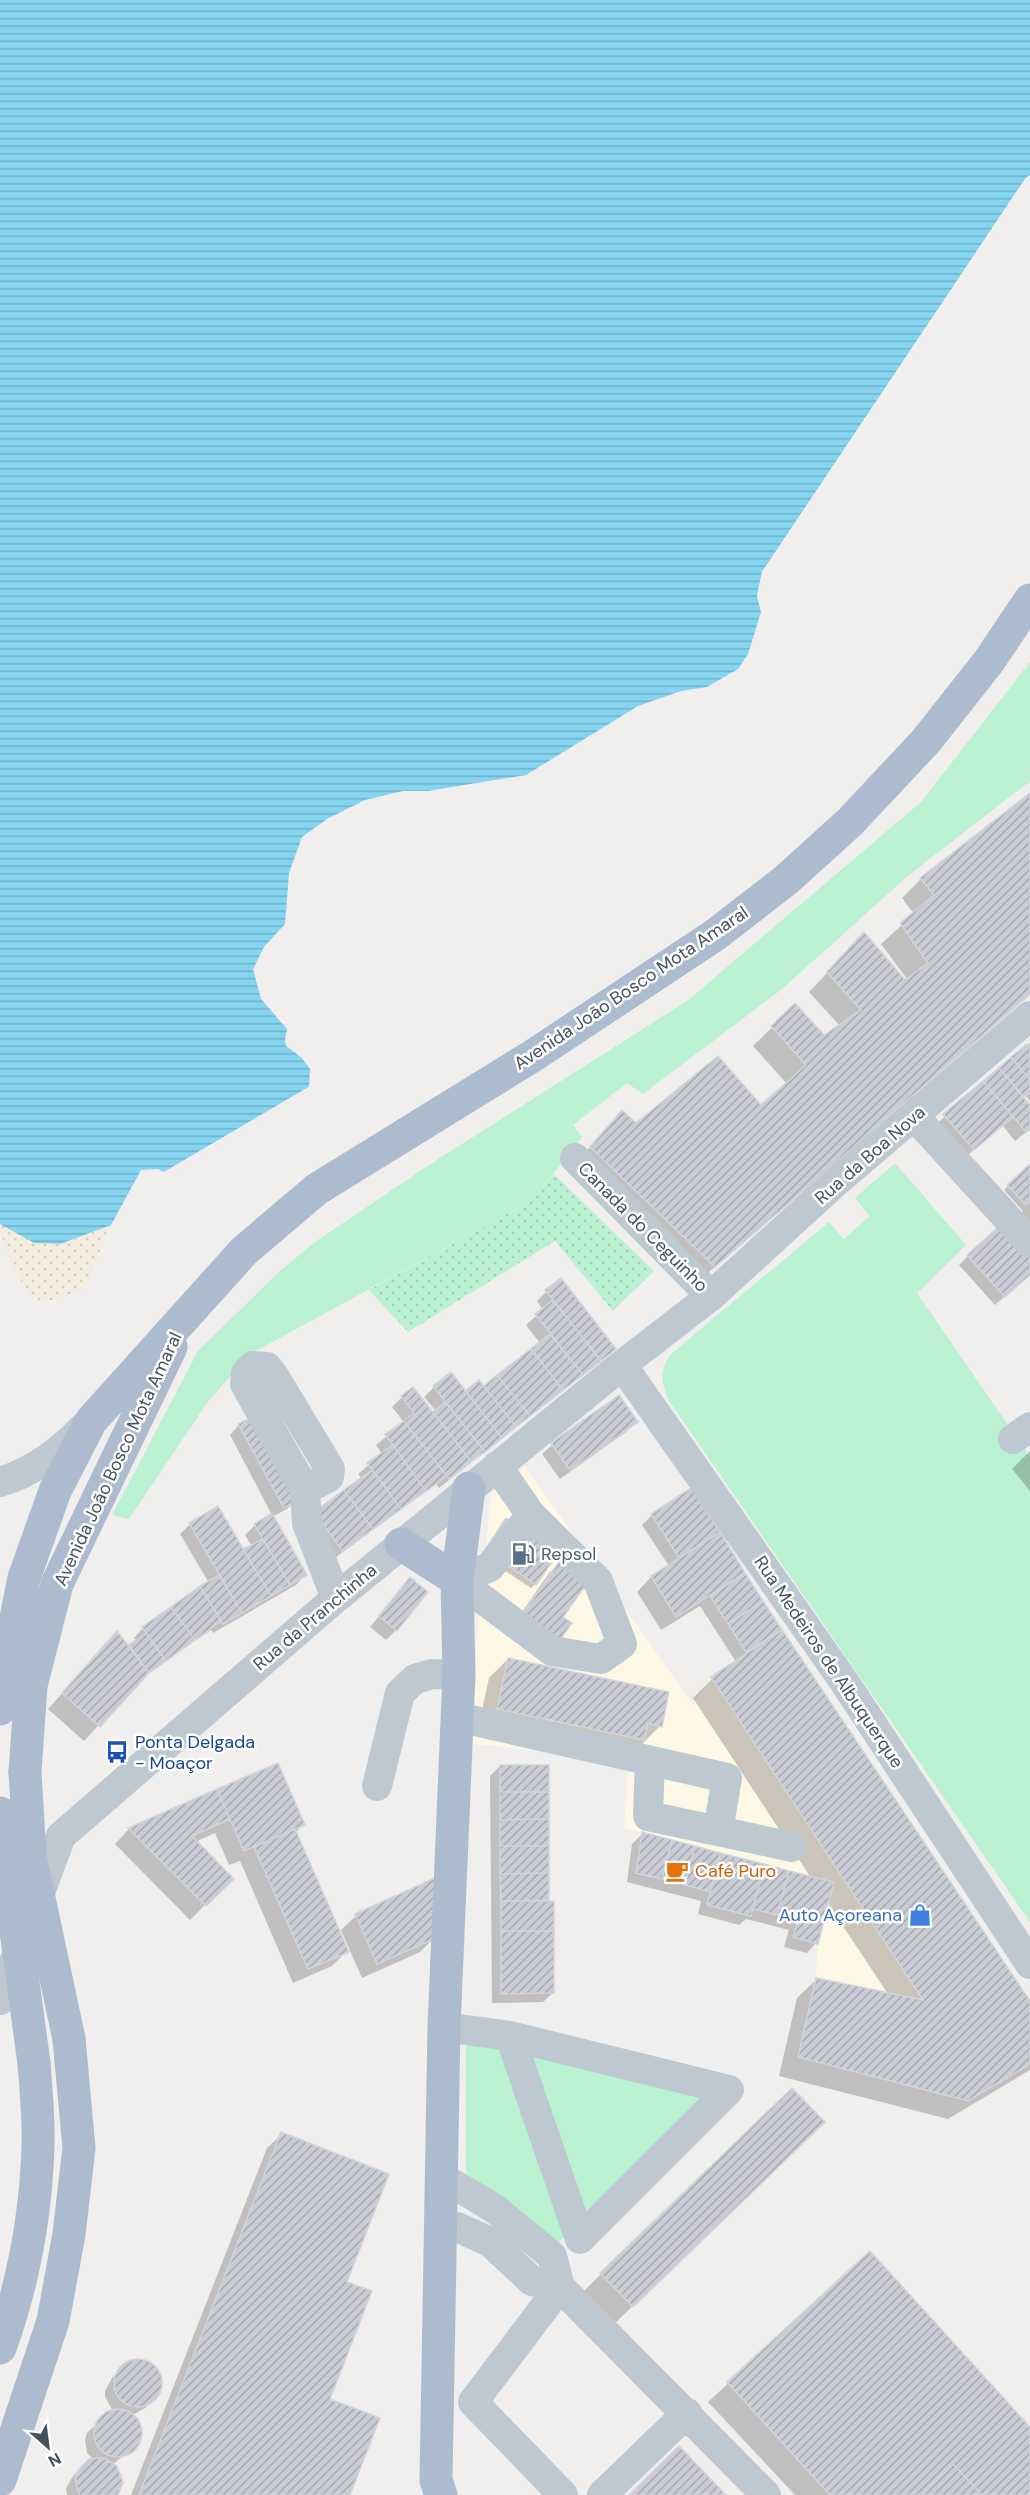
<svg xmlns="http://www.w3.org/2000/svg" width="1030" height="2495" viewBox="0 0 1030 2495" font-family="'DM Sans',sans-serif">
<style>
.commercial{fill:#fdf7e6}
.grass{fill:#baf1d1}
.sand{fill:url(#sand-dots)}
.park{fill:url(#park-dots)}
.water{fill:url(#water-rules)}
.pier{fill:#f1eeee}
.shadow{fill:#0003}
.building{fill:url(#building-hatch);stroke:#d1d4da;stroke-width:1.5}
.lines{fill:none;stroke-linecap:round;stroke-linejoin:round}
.minor{stroke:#bdc8d1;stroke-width:30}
.major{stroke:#acbcce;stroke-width:33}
.major-bridge{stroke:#acbcce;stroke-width:33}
.labels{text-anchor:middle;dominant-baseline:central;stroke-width:5;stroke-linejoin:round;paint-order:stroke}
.street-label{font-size:18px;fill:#45505c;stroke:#fff}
.service-label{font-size:18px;fill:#4e5e75;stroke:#fff;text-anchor:start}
.transit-label{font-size:18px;fill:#164399;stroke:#fff;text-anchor:start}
.food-label{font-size:18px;fill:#c56008;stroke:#fff;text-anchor:start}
.shop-label{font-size:18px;fill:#366cbe;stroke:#fff;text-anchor:end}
</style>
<defs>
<pattern id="sand-dots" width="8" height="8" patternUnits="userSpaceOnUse" patternTransform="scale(1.5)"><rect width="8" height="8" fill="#f3eddd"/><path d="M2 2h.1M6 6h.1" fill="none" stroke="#d2cdc0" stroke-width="1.8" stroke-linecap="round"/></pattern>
<pattern id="park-dots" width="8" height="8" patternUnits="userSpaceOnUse" patternTransform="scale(1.5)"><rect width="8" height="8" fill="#baf1d1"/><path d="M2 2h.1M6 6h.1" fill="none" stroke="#a1d0b6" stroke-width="1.8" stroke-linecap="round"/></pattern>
<pattern id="water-rules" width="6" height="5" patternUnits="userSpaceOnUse" patternTransform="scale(1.5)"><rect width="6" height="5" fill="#85d5f0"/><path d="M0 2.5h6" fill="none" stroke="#6fafc6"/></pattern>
<pattern id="building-hatch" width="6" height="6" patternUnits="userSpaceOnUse" patternTransform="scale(1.5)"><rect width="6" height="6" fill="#c9ccd4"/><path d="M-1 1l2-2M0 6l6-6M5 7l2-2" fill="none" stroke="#a5a8af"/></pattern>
</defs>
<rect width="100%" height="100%" fill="#f1eeee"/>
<!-- commercial -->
<path class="commercial" d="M 525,1466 L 693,1705 L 711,1677 L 782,1630 L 1030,2001 L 1030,2064 L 968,2101 L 798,2057 L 816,1978 L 818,1944 L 834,1882 L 624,1828 L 628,1771 L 549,1752 L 467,1743 L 491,1494 Z"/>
<!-- grass -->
<path class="grass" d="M 1030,662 L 1030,781 L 909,875 L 782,989 L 643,1094 L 627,1083 L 573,1125 L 582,1137 L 533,1200 L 252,1353 L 209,1400 L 129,1519 L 112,1515 L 198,1351 L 281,1270 L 315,1242 L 432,1163 L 687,1001 L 921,802 Z
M 895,1163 L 966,1245 L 917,1293 L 1030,1457 L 1030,1922 L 669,1401 C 661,1381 659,1372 671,1354 L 829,1222 L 844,1239 L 870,1216 L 855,1198 Z
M 466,2044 L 524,2048 L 705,2093 L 552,2249 L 466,2173 Z"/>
<!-- sand -->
<path class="sand" d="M 0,1224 L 34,1243 L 60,1244 L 111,1225 L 84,1288 L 57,1299 L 40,1302 C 17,1285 10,1257 0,1231 Z"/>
<!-- park -->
<path class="park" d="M 554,1174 L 654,1271 L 613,1311 L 555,1241 L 408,1332 L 369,1290 L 533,1200 Z"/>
<!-- water -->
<path class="water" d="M 0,0 L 1030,0 L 1030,175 L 1025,179 L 762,572 L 757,596 L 761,612 L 748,654 L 738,669 L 707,687 L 681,691 L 638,706 L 526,775 L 428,791 L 403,791 L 365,800 L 327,819 L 302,837 L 289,873 L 285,924 L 264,947 L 253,969 L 261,999 L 287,1029 L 285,1040 L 286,1046 L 301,1057 L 310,1069 L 309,1087 L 164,1172 L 158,1169 L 141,1170 L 111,1225 L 60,1244 L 34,1243 L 0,1224 Z"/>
<!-- pier -->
<path class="pier" d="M 1030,175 L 1030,179 L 765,573 L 760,596 L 763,616 L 757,596 L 762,572 L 1025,179 Z
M 312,1085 L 311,1089 L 166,1175 L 164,1172 Z"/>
<!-- shadow -->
<path class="shadow" d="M 1030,795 L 1030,995 L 694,1285 L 572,1167 L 622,1112 L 636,1125 L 761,1108 L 787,1084 L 753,1046 L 795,1005 L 824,1037 L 840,1026 L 809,992 L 845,954 L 905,982 L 908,980 L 881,944 L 914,914 L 902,898 L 921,879 Z
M 1030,1043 L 1030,1101 L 1025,1095 L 1022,1097 L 1030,1107 L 1030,1129 L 1015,1141 L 1003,1126 L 963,1159 L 935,1125 Z
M 1029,1166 L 1030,1166 L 1030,1229 L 1017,1216 L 1023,1211 L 1004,1190 Z
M 968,1256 L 1030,1274 L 995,1305 L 959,1265 Z
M 546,1292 L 614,1349 L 439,1488 L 436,1484 L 332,1560 L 305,1523 L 362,1479 L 358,1474 L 382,1454 L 376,1445 L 404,1422 L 392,1407 L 402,1397 L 432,1414 L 436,1411 L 424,1397 L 434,1387 L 465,1393 L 483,1388 L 540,1343 L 526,1325 L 543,1310 L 537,1301 Z
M 618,1398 L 636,1422 L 626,1432 L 560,1479 L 542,1454 L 552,1445 Z
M 239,1425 L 297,1500 L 287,1509 L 272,1517 L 305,1575 L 296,1585 L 213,1633 L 211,1630 L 144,1676 L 84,1741 L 48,1709 L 103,1648 L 128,1648 L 136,1642 L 134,1638 L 143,1628 L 209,1583 L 180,1534 L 190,1524 L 243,1551 L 252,1546 L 245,1535 L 255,1525 L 272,1515 L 230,1435 Z
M 1030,1451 L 1030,1491 L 1012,1469 Z
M 691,1490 L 780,1630 L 1030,2004 L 1030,2070 L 948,2119 L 779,2076 L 797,1998 L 817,1979 L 888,1994 L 827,1902 L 816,1943 L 807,1953 L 784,1947 L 789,1930 L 746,1919 L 739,1925 L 698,1914 L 701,1901 L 627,1882 L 632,1844 L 642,1834 L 811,1878 L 693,1698 L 712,1679 L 736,1662 L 700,1606 L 661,1630 L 637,1592 L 651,1577 L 669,1566 L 642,1525 L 652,1515 Z
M 502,1525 L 535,1584 L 531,1588 L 481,1555 Z
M 559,1564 L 561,1617 L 513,1625 L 549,1573 Z
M 410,1579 L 396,1630 L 386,1640 L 370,1627 Z
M 508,1659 L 660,1726 L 641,1745 L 478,1728 L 489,1678 Z
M 277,1765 L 303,1825 L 295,1833 L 347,1951 L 332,1966 L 293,1983 L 240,1861 L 229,1865 L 215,1833 L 195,1842 L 231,1879 L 190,1920 L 115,1844 L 129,1829 Z
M 500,1766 L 547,1766 L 548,1902 L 553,1993 L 543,2002 L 492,2003 L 490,1776 Z
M 433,1881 L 435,1937 L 420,1952 L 362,1978 L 341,1930 L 356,1916 Z
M 282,2134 L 328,2399 L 348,2495 L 131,2495 L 267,2148 Z
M 804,2141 L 613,2325 L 582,2293 L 601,2274 Z
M 870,2254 L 1030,2429 L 1030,2495 L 795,2495 L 708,2402 Z
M 136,2361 L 150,2364 L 156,2370 L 160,2384 L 155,2398 L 145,2408 L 131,2416 L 139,2426 L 140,2433 L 135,2447 L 112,2465 L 116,2495 L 67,2495 L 66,2488 L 73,2476 L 83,2465 L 94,2460 L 87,2453 L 85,2440 L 87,2433 L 108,2413 L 113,2411 L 105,2397 L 105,2391 L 112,2378 L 123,2367 Z"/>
<!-- building -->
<path class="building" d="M 1030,793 L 1030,994 L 715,1267 L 590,1147 L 622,1110 L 636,1123 L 718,1056 L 761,1105 L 806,1065 L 771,1026 L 795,1003 L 824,1035 L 861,1010 L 827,972 L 864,932 L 905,980 L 928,963 L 900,923 L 934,895 L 920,878 Z
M 1027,1044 L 1030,1048 L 1030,1080 L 1011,1057 Z
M 1011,1057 L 1030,1080 L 1030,1092 L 1024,1097 L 999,1068 Z
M 999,1068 L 1030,1105 L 1030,1129 L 1026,1132 L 983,1081 Z
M 983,1081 L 1013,1117 L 974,1150 L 943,1114 Z
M 1030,1164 L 1030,1202 L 1026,1205 L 1007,1185 Z
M 1006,1220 L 1024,1242 L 986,1276 L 967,1255 Z
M 1024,1242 L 1030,1248 L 1030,1275 L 1005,1297 L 986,1276 Z
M 561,1278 L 616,1349 L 601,1361 L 545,1290 Z
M 553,1300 L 601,1361 L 583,1375 L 535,1314 Z
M 550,1334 L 583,1375 L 563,1390 L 531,1349 Z
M 531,1349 L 563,1390 L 530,1416 L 497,1375 Z
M 451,1372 L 502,1438 L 485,1452 L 433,1386 Z
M 497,1375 L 530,1416 L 516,1427 L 484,1386 Z
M 479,1380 L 516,1427 L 502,1438 L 465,1391 Z
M 413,1387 L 471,1461 L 449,1479 L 404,1421 L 414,1413 L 401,1396 Z
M 619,1395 L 638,1422 L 570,1470 L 551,1443 Z
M 445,1402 L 485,1452 L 471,1461 L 433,1412 Z
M 254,1416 L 299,1500 L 284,1508 L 238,1424 Z
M 404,1421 L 447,1476 L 426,1491 L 385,1434 Z
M 393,1445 L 426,1491 L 401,1509 L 367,1463 Z
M 372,1470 L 401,1509 L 373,1529 L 344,1490 Z
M 691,1488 L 720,1532 L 679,1558 L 651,1514 Z
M 344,1490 L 373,1529 L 342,1551 L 314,1512 Z
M 218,1506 L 271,1596 L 242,1613 L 189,1523 Z
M 272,1513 L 307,1575 L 290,1585 L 254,1524 Z
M 506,1518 L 558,1553 L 536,1585 L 485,1550 Z
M 720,1532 L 745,1573 L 676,1617 L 651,1576 Z
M 263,1539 L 290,1585 L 271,1596 L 243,1549 Z
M 559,1562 L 588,1582 L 563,1617 L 572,1623 L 559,1641 L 522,1615 Z
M 745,1573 L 763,1601 L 728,1624 L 710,1596 Z
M 219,1575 L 242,1613 L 223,1624 L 200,1586 Z
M 410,1577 L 428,1592 L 397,1631 L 379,1616 Z
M 200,1586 L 221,1621 L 195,1640 L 171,1607 Z
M 763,1601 L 782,1630 L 746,1652 L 728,1624 Z
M 171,1607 L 195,1640 L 166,1661 L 142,1627 Z
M 782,1630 L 1030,2001 L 1030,2064 L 968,2101 L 798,2057 L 816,1978 L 923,2000 L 711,1677 Z
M 117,1631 L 149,1673 L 100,1727 L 62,1693 Z
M 146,1633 L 166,1661 L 149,1673 L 129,1645 Z
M 508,1658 L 669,1692 L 662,1727 L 648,1723 L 644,1740 L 497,1709 Z
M 278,1763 L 305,1825 L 244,1851 L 217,1789 Z
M 500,1765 L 549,1765 L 549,1792 L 500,1792 Z
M 217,1789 L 230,1819 L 192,1836 L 234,1879 L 206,1906 L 128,1828 Z
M 500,1792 L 549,1792 L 549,1819 L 500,1820 Z
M 549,1819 L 549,1846 L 500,1846 L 500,1820 Z
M 295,1829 L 349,1952 L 308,1969 L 254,1847 Z
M 642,1832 L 672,1840 L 662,1879 L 636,1873 Z
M 672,1840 L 695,1846 L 685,1885 L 662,1879 Z
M 500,1846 L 549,1846 L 549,1873 L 500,1874 Z
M 695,1846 L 720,1853 L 710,1892 L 685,1885 Z
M 720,1853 L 764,1864 L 751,1916 L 707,1905 Z
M 764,1864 L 789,1871 L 777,1915 L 753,1909 Z
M 789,1871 L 834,1882 L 818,1944 L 793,1937 L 798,1920 L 777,1915 Z
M 549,1873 L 549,1900 L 501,1901 L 500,1874 Z
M 435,1878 L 436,1938 L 377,1964 L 355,1914 Z
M 501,1901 L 554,1901 L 554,1931 L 501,1931 Z
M 501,1931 L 554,1931 L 554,1993 L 501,1994 Z
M 792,2088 L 825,2122 L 633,2307 L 600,2273 Z
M 281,2132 L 389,2174 L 347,2282 L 372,2291 L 330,2399 L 380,2418 L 350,2495 L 139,2495 Z
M 870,2251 L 1030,2427 L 1030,2495 L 1015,2495 L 1013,2493 L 1010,2495 L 982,2495 L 953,2464 L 921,2495 L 830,2495 L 727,2382 Z
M114 2383a24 24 0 1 1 48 0a24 24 0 1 1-48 0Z
M94 2433a24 24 0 1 1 48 0a24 24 0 1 1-48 0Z
M 679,2446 L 726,2495 L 629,2495 Z
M 96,2458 L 104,2458 L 117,2466 L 123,2482 L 118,2495 L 80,2495 L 78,2492 L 75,2477 L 78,2470 L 89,2459 Z
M 953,2464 L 982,2495 L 921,2495 Z"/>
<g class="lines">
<!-- minor -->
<path class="minor" d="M 914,1116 L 1030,1243
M 575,1158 L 711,1296
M 622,1365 L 843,1680 L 1030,1964
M 1013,1439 L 1030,1427
M 497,1466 L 531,1515 L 598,1581 L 622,1644 L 601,1659 L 552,1651 L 457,1580 L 490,1567 L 531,1515
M 0,1482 C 33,1472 60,1452 84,1427
M 305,1490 L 329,1477 L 330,1469 L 274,1376 L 267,1367 L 253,1366 L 246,1373 L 245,1384 L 305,1490 L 307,1523 L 336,1598
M 457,1717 L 727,1778 L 718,1831 L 648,1816 L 650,1761
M 377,1786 L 400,1693 L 415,1679 L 432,1674 L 459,1675
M 718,1831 L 792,1847
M 0,2000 L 61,1836 L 336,1598 L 622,1365 L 711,1296 L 837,1181 L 1030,1016
M 444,2027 L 510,2036
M 510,2036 L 729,2090 L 580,2239 Z
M 441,2179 L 457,2186 L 495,2209 L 552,2256 L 560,2287
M 440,2225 L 457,2227 L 490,2242 L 532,2281 L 560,2287
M 563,2495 L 473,2402 L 560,2287 L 766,2495
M 602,2495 L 687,2413"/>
<!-- major -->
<path class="major" d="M 401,1544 L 457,1580
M 0,1709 L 5,1672 L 24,1578 L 55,1491 L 91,1421 L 244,1251 L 317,1189 L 534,1055 L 715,935 L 786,880 L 850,822 L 926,741 L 989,661 L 1030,600
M 25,1772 L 31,1686 L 57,1584 L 171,1347
M 0,2348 C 23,2284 36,2214 38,2146 C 39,2119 36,2091 34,2063
M 0,2480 L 53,2321 L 69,2234 L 79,2148 L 69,2039
M 441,2495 L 436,2480 L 444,2027 L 459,1675 L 457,1580 L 469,1488"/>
<!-- major-bridge -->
<path class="major-bridge" d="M 25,1772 L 30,1856 L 69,2039
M 0,1813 L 34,2063"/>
</g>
<!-- icons -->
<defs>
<g id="fuel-bare" transform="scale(1.8)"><path d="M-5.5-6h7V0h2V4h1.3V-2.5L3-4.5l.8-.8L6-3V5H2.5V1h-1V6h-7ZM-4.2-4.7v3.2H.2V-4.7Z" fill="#5c6f8a" stroke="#fff" stroke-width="2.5" paint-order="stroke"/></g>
<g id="bus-bare" transform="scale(1.8)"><path d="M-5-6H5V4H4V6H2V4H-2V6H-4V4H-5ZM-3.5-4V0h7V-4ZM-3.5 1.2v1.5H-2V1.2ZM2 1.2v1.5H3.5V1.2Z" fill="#1a4fb4" stroke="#fff" stroke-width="2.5" paint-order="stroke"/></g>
<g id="cafe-bare" transform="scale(1.8)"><path d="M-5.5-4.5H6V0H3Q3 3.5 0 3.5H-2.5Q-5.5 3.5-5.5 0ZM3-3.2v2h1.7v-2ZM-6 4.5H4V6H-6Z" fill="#e8710a" stroke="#fff" stroke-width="2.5" paint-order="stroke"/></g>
<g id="shop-bare" transform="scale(1.8)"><path d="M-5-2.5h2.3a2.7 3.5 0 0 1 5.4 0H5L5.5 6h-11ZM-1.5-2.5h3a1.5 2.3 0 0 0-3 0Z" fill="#3f7fe0" stroke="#fff" stroke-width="2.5" paint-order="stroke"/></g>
</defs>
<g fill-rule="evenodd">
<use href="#fuel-bare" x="523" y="1554"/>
<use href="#bus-bare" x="117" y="1752"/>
<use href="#cafe-bare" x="677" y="1871"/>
<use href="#shop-bare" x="920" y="1915"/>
</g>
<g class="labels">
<!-- street labels -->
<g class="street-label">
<text transform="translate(631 988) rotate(-34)">Avenida João Bosco Mota Amaral</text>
<text transform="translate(870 1155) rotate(-41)">Rua da Boa Nova</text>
<text transform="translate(643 1227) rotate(45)">Canada do Ceguinho</text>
<text transform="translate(118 1459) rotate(-65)">Avenida João Bosco Mota Amaral</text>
<text transform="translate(315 1617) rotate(-40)">Rua da Pranchinha</text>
<text transform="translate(829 1662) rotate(56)">Rua Medeiros de Albuquerque</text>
</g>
<!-- service labels -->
<g class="service-label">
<text x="541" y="1554">Repsol</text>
</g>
<!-- transit labels -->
<g class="transit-label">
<text x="135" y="1742">Ponta Delgada<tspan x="135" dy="21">- Moaçor</tspan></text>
</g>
<!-- food labels -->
<g class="food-label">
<text x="695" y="1871">Café Puro</text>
</g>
<!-- shop labels -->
<g class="shop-label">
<text x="902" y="1915">Auto Açoreana</text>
</g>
</g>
<!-- north arrow -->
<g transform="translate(48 2447) rotate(152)" stroke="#ffffff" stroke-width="4.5" paint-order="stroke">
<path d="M0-4.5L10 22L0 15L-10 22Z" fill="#45505c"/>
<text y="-9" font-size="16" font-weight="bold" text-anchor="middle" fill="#45505c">N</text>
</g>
</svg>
